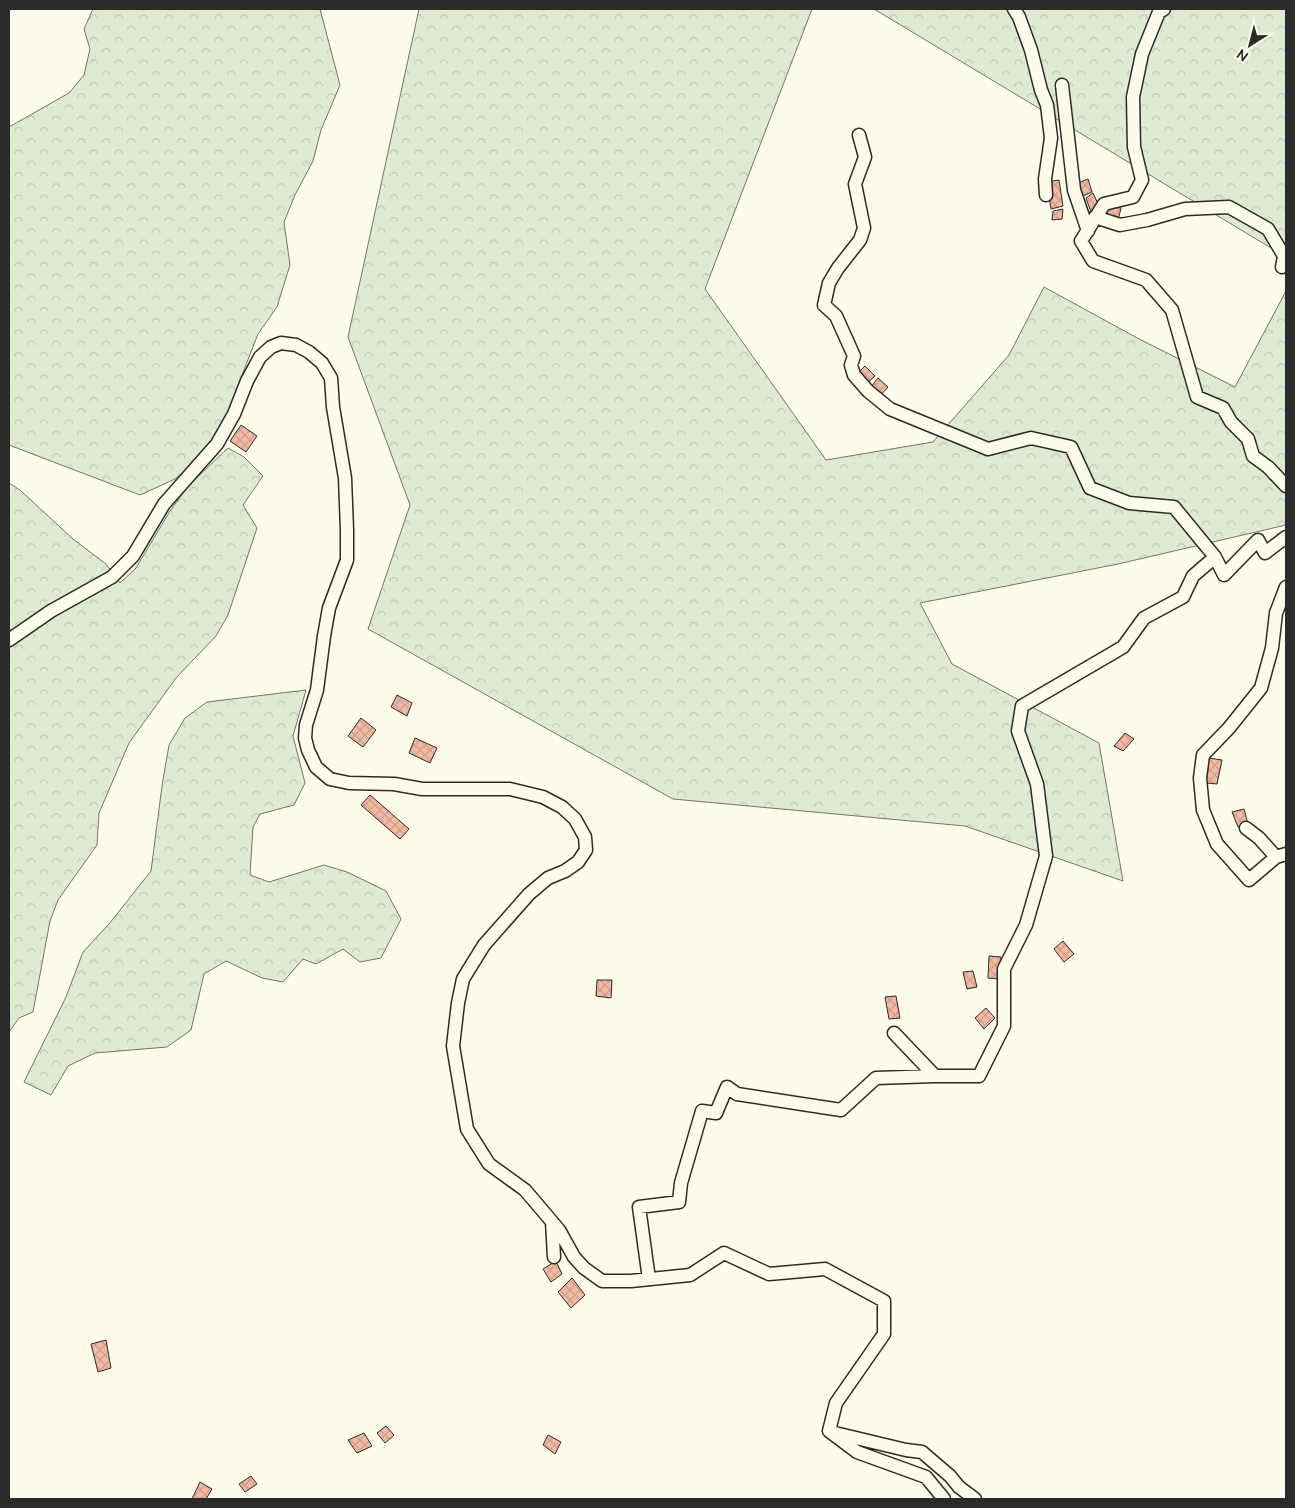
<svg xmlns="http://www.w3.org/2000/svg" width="1295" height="1508" viewBox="0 0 1295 1508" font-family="Ubuntu,sans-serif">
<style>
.forest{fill:url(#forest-crowns);stroke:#74746e}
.building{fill:url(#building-cross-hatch);stroke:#2b2b2b}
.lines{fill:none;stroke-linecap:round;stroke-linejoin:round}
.minor-casing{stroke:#2b2b2b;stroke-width:15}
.minor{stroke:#fdfbea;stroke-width:12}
</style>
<defs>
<pattern id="forest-crowns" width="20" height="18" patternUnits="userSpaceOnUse" patternTransform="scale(1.25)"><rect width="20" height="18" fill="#deebd1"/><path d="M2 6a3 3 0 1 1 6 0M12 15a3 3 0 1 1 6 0" fill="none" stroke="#bfcab4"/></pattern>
<pattern id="building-cross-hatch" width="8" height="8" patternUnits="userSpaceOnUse" patternTransform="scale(1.25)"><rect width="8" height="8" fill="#f2b8a0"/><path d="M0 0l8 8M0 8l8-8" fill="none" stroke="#d09e8a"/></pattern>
</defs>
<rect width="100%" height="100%" fill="#fdfbea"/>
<!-- forest -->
<path class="forest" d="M 93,9 L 320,9 L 340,85 L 321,130 L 313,161 L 295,195 L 284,222 L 290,265 L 277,307 L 258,334 L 226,416 L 203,455 L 175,479 L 140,495 L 9,445 L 9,127 L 69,93 L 84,75 L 90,49 L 84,29 Z
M 419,9 L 812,9 L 705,289 L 826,460 L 933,442 L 1009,355 L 1044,287 L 1141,340 L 1235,387 L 1286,291 L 1286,525 L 1118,564 L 920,603 L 952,664 L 1099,743 L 1123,881 L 965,826 L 673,799 L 368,629 L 410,505 L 348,337 Z
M 874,9 L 1286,9 L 1286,257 Z
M 228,448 L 244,457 L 263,476 L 243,505 L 257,528 L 228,615 L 216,636 L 176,678 L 129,743 L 99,813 L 97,845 L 58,900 L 50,921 L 33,1012 L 19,1018 L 9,1032 L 9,483 L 20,490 L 73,539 L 106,564 L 120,583 L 136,568 L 170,511 L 188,486 Z
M 306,690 L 293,736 L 305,783 L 294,805 L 260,814 L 253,827 L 250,875 L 269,882 L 324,865 L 347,872 L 386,891 L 401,919 L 381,958 L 360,962 L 343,949 L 316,964 L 303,959 L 283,982 L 262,978 L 226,961 L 204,974 L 191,1030 L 167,1047 L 95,1053 L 68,1066 L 51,1095 L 24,1082 L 66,997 L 83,952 L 109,924 L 151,871 L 162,786 L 169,745 L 185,718 L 207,702 Z"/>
<!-- building -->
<path class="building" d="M 1088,179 L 1092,192 L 1083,196 L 1078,183 Z
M 1059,180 L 1063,206 L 1051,209 L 1047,182 Z
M 1093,193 L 1100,208 L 1091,212 L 1086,198 Z
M 1108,205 L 1121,208 L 1118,220 L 1105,216 Z
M 1063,209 L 1062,219 L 1052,220 L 1053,211 Z
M 865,366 L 875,376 L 866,384 L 857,374 Z
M 878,378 L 888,387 L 880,396 L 870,388 Z
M 241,425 L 257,436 L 246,452 L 230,441 Z
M 397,695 L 412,703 L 407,716 L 391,707 Z
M 361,718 L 376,730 L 363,747 L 348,736 Z
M 1125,733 L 1134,739 L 1123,751 L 1114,746 Z
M 415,738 L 437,748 L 430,763 L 409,753 Z
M 1209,758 L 1222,760 L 1217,784 L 1206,783 Z
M 370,795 L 409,829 L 400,839 L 361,805 Z
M 1244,809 L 1248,824 L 1238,827 L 1232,812 Z
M 1063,941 L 1074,954 L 1064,962 L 1054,949 Z
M 989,956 L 1001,957 L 1000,979 L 988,978 Z
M 973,971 L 977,987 L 967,989 L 963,972 Z
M 597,980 L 612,980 L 611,998 L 596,996 Z
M 896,996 L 900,1018 L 889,1019 L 885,997 Z
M 986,1008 L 995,1018 L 984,1029 L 975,1018 Z
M 556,1261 L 562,1274 L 551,1282 L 543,1269 Z
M 572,1278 L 585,1295 L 571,1308 L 558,1292 Z
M 106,1340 L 111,1368 L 98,1372 L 91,1344 Z
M 386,1426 L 394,1435 L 385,1443 L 377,1433 Z
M 364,1433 L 372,1446 L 357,1453 L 348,1440 Z
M 548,1435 L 561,1442 L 555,1454 L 543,1445 Z
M 251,1476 L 257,1484 L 245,1492 L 239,1484 Z
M 200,1482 L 212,1489 L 206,1499 L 192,1499 Z"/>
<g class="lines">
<!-- minor casing -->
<g class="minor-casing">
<path id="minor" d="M 1014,9 L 1019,17 L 1031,50 L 1041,90 L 1047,105 L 1051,138 L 1045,179 L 1046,195
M 1164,9 L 1159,12 L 1142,54 L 1133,97 L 1134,147 L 1142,180 L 1133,197 L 1104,204 L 1081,241 L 1093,261 L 1146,280 L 1172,310 L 1197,397 L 1223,408 L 1231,422 L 1248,439 L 1253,456 L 1268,467 L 1286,486
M 1062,85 L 1074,190 L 1088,231
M 859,135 L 865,157 L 855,184 L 864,228 L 860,240 L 838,268 L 829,283 L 824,305 L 836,316 L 854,356 L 851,365 L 854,375 L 868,391 L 890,409 L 988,449 L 1031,438 L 1071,447 L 1090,488 L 1129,503 L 1174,507 L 1215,557 L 1224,575 L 1258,540 L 1265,553 L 1286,537
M 1095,217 L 1120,225 L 1147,220 L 1185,209 L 1229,207 L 1268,229 L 1284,256 L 1282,267
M 9,640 L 51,611 L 112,577 L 133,556 L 164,504 L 217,444 L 234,414 L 247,381 L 260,357 L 271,347 L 281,343 L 296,345 L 309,352 L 322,363 L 331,378 L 333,407 L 345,478 L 347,530 L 347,560 L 329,608 L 324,636 L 317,690 L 306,725 L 305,738 L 308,750 L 316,767 L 330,779 L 349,783 L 394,784 L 422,789 L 510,789 L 543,797 L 562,807 L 575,819 L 585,837 L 586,850 L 578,862 L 565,871 L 548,878 L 529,894 L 484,945 L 463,979 L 458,1003 L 453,1046 L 467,1129 L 489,1164 L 525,1190 L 559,1230 L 574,1257 L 584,1268 L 602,1281 L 631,1281 L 690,1275 L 724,1253 L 769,1274 L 825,1269 L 884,1301 L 884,1334 L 836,1403 L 829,1431 L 857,1452 L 926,1477 L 944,1499
M 1246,828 L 1259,838 L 1276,857 L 1286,854
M 1276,857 L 1249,880 L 1217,844 L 1203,810 L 1200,778 L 1203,755 L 1229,728 L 1261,688 L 1272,648 L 1276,613 L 1286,587
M 894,1033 L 935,1076 L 979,1076 L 1004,1026 L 1004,969 L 1026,925 L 1046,856 L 1037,784 L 1018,731 L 1022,706 L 1123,647 L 1144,618 L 1183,597 L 1193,576 L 1215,557
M 552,1222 L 554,1257
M 649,1279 L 639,1207 L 679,1202 L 681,1183 L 702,1111 L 716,1113 L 727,1087 L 737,1094 L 841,1110 L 876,1078 L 935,1076
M 835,1433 L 906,1450 L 922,1452 L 950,1476 L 959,1487 L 975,1499"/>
</g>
<!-- minor -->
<use href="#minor" class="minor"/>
</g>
<!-- border -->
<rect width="1295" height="1508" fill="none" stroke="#2b2b2b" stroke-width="20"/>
<!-- north arrow -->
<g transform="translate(1250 45) rotate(216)" stroke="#fdfbea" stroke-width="4" paint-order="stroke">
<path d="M0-4L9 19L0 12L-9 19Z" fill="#2b2b2b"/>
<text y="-8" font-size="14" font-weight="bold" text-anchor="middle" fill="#2b2b2b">N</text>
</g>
</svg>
